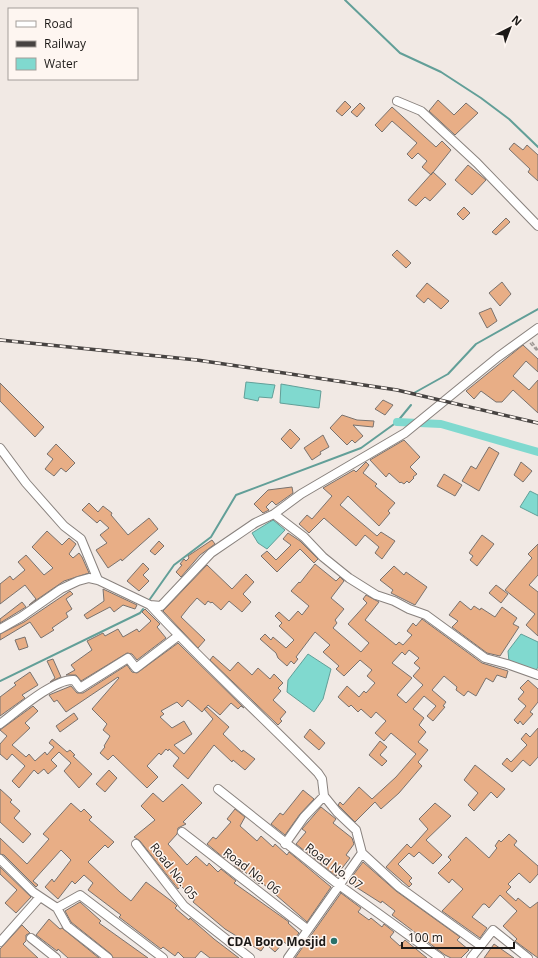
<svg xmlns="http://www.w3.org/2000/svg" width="538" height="958" viewBox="0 0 538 958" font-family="'Open Sans',sans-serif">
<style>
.water{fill:#80d9cf;stroke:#629f98}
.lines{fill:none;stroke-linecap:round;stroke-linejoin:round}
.stream{stroke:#629f98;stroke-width:2}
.canal{stroke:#80d9cf;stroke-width:8}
.building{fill:#e8ae86;stroke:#79726e;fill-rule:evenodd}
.minor-casing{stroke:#89827e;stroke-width:10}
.path{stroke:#9e9894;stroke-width:1.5;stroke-dasharray:4 2;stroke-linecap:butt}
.minor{stroke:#fff;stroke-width:8}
.rail-casing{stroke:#474341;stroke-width:3.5}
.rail{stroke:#fef6f1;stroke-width:2;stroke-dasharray:6;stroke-linecap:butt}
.poi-dot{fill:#28716a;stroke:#fef6f1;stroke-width:1.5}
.labels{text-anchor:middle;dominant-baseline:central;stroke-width:3;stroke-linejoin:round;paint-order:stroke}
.street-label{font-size:12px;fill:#1c1917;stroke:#fef6f1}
.poi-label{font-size:12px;font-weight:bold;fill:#1c1917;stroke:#fef6f1;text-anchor:end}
</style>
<rect width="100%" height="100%" fill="#f1e9e4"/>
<!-- water -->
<path class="water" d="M 246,382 L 275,385 L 272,398 L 259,397 L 258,401 L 244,398 Z
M 281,384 L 321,391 L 319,408 L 280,403 Z
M 530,491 L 538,495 L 538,516 L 520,507 Z
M 273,520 L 285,530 L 267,549 L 258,543 L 252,533 Z
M 521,634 L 538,642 L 538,667 L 535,672 L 509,662 L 508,651 Z
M 308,654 L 331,669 L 323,699 L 314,712 L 287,692 L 288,680 Z"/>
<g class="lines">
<!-- stream -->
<path class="stream" d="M 345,0 L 400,53 L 441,72 L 481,98 L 509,119 L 538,147
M 414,393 L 448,374 L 476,344 L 538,309
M 150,599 L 174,565 L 211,537 L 236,495 L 361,448 L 397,422 L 411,405
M 0,681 L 140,613 L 143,609"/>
<!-- canal -->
<path class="canal" d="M 397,422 L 441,424 L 538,452"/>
</g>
<!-- building -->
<path class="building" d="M 438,100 L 454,115 L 466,103 L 478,113 L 455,135 L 429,111 Z
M 345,101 L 351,107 L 342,116 L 336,111 Z
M 360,103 L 365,108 L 357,117 L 351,112 Z
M 392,107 L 436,147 L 442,141 L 451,150 L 431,175 L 422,167 L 427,161 L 418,153 L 412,159 L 407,154 L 417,143 L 392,121 L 382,132 L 375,125 Z
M 514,143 L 523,150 L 527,145 L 538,155 L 538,181 L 528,172 L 530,169 L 509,149 Z
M 468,165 L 486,180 L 472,195 L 455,180 Z
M 433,172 L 446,184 L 430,201 L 425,197 L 416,206 L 408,200 Z
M 464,207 L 470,213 L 463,220 L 457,214 Z
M 506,218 L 510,222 L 496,235 L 492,232 Z
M 397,250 L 411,263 L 406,268 L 392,255 Z
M 502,282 L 511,294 L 500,306 L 489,293 Z
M 427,283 L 449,301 L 441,309 L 428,298 L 424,303 L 416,296 Z
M 491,308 L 497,321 L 487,328 L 479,313 Z
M 523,345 L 538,359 L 538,372 L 526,361 L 513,376 L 529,390 L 538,380 L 538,413 L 513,390 L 502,402 L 496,402 L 481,391 L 474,399 L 466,391 Z
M 0,383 L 44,427 L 35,437 L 0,401 Z
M 383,400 L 393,405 L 385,415 L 375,409 Z
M 342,415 L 357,420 L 374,421 L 373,427 L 353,425 L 363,436 L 355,443 L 352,440 L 347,445 L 330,428 Z
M 290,429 L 300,439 L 291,449 L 281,439 Z
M 323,435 L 329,447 L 320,452 L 321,454 L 312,460 L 304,448 Z
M 404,440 L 420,457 L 410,467 L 417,474 L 413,477 L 414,478 L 409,483 L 407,481 L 404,484 L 401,482 L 400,483 L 389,473 L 386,477 L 370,460 Z
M 56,444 L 75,463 L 66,472 L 61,468 L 54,476 L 45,469 L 53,459 L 47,454 Z
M 489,447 L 499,453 L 479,491 L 462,481 L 471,466 L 476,469 Z
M 366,462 L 369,465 L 363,473 L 377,484 L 375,486 L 395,503 L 388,511 L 390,513 L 379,526 L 348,496 L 340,505 L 377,536 L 381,532 L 395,541 L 382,559 L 375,553 L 379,547 L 365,535 L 356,546 L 324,518 L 309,533 L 299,524 L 307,515 L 312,519 L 332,496 L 323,488 L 354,470 L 356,472 Z
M 521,462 L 532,471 L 523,482 L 514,475 Z
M 444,474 L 462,485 L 455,496 L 437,486 Z
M 292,487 L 293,493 L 276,505 L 272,501 L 266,507 L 269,510 L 263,513 L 254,504 L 268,490 Z
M 89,503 L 98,512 L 103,506 L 112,513 L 111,515 L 128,535 L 149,518 L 158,529 L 122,561 L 121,559 L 108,568 L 96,550 L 107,543 L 100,535 L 109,528 L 100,520 L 97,523 L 82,510 Z
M 47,531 L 62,545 L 69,538 L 76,544 L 69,554 L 73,558 L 79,553 L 82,557 L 89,573 L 64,581 L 29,605 L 36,599 L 25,585 L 0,604 L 0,584 L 10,576 L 13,580 L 25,570 L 18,562 L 26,555 L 44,575 L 53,568 L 32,547 Z
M 288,533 L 300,541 L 318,559 L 314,563 L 300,549 L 277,572 L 261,556 L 267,551 L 276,560 L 291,545 L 283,539 Z
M 482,535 L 494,544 L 477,566 L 470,560 L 473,556 L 469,553 Z
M 212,540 L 215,544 L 200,555 L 181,577 L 176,572 L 182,565 L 180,564 L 184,559 L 186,561 L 189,558 L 188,556 Z
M 159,541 L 164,546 L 155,555 L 150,551 Z
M 538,544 L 538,575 L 529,585 L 538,592 L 538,636 L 526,625 L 535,614 L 505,590 L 532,558 L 528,554 Z
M 143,563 L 149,569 L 143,575 L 149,581 L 139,591 L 127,581 Z
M 315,564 L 336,581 L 340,577 L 344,581 L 331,598 L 344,609 L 335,620 L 337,623 L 333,628 L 361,652 L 369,643 L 348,624 L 367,603 L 363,599 L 366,595 L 379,602 L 365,620 L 396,645 L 399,642 L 403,645 L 412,635 L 407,631 L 413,623 L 416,626 L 422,619 L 482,663 L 508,671 L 506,678 L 497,675 L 493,682 L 486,678 L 476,696 L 468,691 L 464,696 L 456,690 L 457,687 L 444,676 L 432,690 L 446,702 L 443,706 L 445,707 L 433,721 L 427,716 L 436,706 L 424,696 L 413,709 L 424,718 L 419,725 L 426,732 L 418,742 L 428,750 L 418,762 L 422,766 L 399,793 L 381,809 L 375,802 L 355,822 L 338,805 L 340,802 L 343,805 L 359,787 L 372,799 L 396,777 L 416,754 L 391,733 L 384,741 L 375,733 L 386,721 L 376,712 L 371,718 L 361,709 L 358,712 L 351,705 L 349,707 L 338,697 L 347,686 L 359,697 L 364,691 L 366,693 L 375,683 L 367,676 L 372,670 L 360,660 L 344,676 L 336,669 L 339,666 L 323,652 L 330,645 L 315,632 L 296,657 L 298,659 L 294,664 L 291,661 L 287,666 L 278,658 L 276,653 L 260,639 L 265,634 L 271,640 L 273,637 L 286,648 L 294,640 L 279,626 L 282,623 L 275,616 L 279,612 L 289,621 L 298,611 L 302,615 L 309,606 L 291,591 L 299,582 L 300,583 ZM 409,650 L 419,658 L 414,663 L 420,668 L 413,676 L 423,685 L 406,703 L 397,695 L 412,678 L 392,663 L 402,652 L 405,655 Z
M 207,565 L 232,589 L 246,574 L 254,582 L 243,594 L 251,602 L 242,612 L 229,601 L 221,610 L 212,602 L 211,603 L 208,601 L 205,605 L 197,598 L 189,607 L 181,617 L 205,640 L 198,648 L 163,611 Z
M 394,566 L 404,575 L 406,572 L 427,587 L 415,605 L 391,593 L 393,590 L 380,580 Z
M 496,585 L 508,594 L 501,603 L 489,593 Z
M 103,589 L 137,605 L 135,609 L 123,605 L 114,612 L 110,607 L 87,619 L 84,615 L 104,601 Z
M 70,591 L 73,594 L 66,599 L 72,609 L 66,613 L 68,617 L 52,628 L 54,630 L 41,638 L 30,622 L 0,640 L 0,634 L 24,622 Z
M 460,601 L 471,610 L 474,606 L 480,610 L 481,608 L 495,617 L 502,607 L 517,618 L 513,624 L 519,627 L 500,656 L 487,653 L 452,627 L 458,621 L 449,615 Z
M 22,602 L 26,607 L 0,623 L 0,619 Z
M 145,609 L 160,624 L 157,627 L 166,638 L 137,660 L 132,654 L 127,653 L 81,681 L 76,675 L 66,675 L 75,670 L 71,665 L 92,650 L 87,641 L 103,633 L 105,636 L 118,629 L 123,637 L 137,629 L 139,632 L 151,621 L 142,612 Z
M 25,637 L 28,647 L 19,650 L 15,640 Z
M 178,643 L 244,708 L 241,706 L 238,709 L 231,703 L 220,715 L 208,705 L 202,712 L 188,700 L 182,707 L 177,702 L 161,711 L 164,714 L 160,717 L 172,728 L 184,721 L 192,734 L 174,745 L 184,754 L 213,719 L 204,709 L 207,707 L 229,727 L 223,734 L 242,752 L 243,750 L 255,759 L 245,770 L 233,760 L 232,762 L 214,745 L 188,779 L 173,766 L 179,758 L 169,749 L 168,751 L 166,749 L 161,755 L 159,753 L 147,766 L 158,777 L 147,788 L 113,755 L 108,760 L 100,753 L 105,747 L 104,746 L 110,736 L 103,730 L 107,724 L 92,709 L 119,678 L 118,677 L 66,712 L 57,700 L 54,702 L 49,695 L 71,686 L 77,693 L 83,693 L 127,665 L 132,672 L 137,673 Z
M 213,656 L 230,671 L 238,662 L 252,675 L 258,668 L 270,679 L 274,674 L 283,683 L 278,688 L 281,691 L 273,700 L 286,712 L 280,719 L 282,721 L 278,725 L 210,660 Z
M 53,659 L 61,677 L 50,682 L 55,678 L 47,661 Z
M 30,672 L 38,685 L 22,695 L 25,698 L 0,716 L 0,697 L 16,685 L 14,683 Z
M 528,680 L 538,689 L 538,702 L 530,712 L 533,714 L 523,725 L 520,721 L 518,724 L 514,720 L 526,706 L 518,699 L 524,692 L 520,688 Z
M 33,706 L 38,711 L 25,723 L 30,728 L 12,745 L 26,757 L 29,754 L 35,761 L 45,752 L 47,755 L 54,747 L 49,743 L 52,739 L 67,752 L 70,750 L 75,755 L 73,756 L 92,774 L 79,788 L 64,771 L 71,763 L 59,752 L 51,760 L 57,766 L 48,774 L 44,769 L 38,774 L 34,770 L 19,788 L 12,781 L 25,766 L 12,754 L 7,760 L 0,754 L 0,744 L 7,736 L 0,730 Z
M 74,713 L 78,719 L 60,732 L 56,726 Z
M 538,728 L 538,757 L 530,766 L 523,760 L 512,772 L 502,764 L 507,758 L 511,762 L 527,745 L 521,739 L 526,733 L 530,737 Z
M 310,729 L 325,743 L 319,750 L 304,737 Z
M 380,741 L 387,747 L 380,755 L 387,761 L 382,766 L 369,755 Z
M 475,765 L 505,789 L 497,798 L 491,792 L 474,811 L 468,805 L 478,793 L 464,780 Z
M 109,770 L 117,778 L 105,792 L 96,784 Z
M 182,784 L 202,803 L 183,822 L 186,824 L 178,828 L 177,834 L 168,844 L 187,865 L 196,856 L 207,866 L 209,863 L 218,872 L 221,869 L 236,881 L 234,883 L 289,922 L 288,923 L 299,933 L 289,946 L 284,942 L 275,952 L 266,944 L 261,951 L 225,929 L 193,902 L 195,899 L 181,886 L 178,889 L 140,841 L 134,837 L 155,820 L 141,806 L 153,793 L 163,802 Z
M 0,789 L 12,800 L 10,802 L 20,811 L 14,818 L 31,834 L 23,843 L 0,822 Z
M 303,790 L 314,799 L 300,814 L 285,835 L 271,824 L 280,813 L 283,815 Z
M 71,803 L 81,812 L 84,809 L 92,817 L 89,820 L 114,842 L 108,848 L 105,845 L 88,862 L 120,892 L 131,901 L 146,882 L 174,903 L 177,906 L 175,908 L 189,920 L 190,918 L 214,939 L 239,958 L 210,958 L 201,951 L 195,958 L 184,958 L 178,952 L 175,956 L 163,947 L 161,949 L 119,917 L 121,915 L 88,890 L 93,883 L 84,875 L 75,884 L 72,881 L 58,899 L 45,887 L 52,879 L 54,882 L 71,860 L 61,850 L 33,881 L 38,885 L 36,887 L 4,855 L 0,854 L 0,838 L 27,864 L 49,839 L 43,834 Z
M 435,803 L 451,816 L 426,840 L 442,855 L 433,864 L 419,852 L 414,857 L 409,853 L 398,864 L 412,878 L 409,881 L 412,884 L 409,887 L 386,867 L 407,844 L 411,848 L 428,829 L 419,819 Z
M 321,807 L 336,819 L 333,823 L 352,838 L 354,844 L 346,855 L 350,858 L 336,876 L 296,844 L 306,832 L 302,829 Z
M 235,809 L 245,817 L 240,826 L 257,841 L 261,836 L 273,847 L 275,844 L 287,855 L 289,852 L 331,887 L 307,922 L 261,882 L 259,884 L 244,871 L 243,872 L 234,866 L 236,863 L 227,856 L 224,858 L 207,844 L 213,837 L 216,839 L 231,822 L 227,819 Z
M 509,834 L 517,841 L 514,845 L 538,866 L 538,874 L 530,883 L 519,873 L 508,884 L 511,887 L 506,892 L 516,901 L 518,898 L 530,908 L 538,902 L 538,958 L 515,941 L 517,939 L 503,926 L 517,911 L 500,895 L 489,908 L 485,904 L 483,904 L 472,917 L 487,928 L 480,938 L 442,911 L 463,889 L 452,879 L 449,883 L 438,873 L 451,860 L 448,857 L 466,837 L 489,858 L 497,848 L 495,846 L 499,840 L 501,842 Z
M 363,862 L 396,891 L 460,937 L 457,940 L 469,950 L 461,958 L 451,958 L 445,955 L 392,915 L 395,911 L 382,901 L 381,903 L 348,882 Z
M 0,867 L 31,897 L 16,913 L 5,903 L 17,890 L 0,874 Z
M 341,893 L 361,908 L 358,912 L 369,920 L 371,918 L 382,927 L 384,924 L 394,932 L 390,937 L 400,946 L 405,940 L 427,958 L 295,958 Z
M 80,902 L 101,921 L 99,923 L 148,958 L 113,958 L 111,954 L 71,922 L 65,911 Z
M 49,919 L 60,929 L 62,928 L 99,958 L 68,958 L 58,949 L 57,951 L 36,935 Z
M 22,925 L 30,933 L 26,935 L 26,941 L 23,944 L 38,958 L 0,958 L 0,949 Z
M 494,944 L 514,958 L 484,958 Z"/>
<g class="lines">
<!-- minor casing -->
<g class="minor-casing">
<path id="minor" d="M 397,101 L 421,111 L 477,163 L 538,226
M 0,448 L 26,483 L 64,526 L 81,539 L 98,580
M 274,514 L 301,494 L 405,433 L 498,357 L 538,328
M 0,629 L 21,617 L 61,589 L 78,581 L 89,578 L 98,580 L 150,605
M 0,724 C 16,712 55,678 74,680 L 80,688 L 128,658 L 136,668 L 178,636
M 218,789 L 339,885 L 440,958
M 182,832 L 307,929
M 136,844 L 184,906 L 250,958
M 285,844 L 304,817 L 324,796
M 0,859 L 33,892 L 57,908 L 67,926 L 108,958
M 57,908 L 80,895 L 163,958
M 31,938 L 56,958
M 0,942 L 40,897
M 481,946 L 399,887 L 362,853 L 356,830 L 337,812 L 324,796 L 322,779 L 318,773 C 262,716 203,663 150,605 L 161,606 L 211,553 L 255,523 L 274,514 L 304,537 L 323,557 L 349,578 L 376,595 L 394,601 L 409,609 L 426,615 L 485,658 L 507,664 L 538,675
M 288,958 L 362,853
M 471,958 L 493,930 L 528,958"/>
</g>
<!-- path -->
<path class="path" d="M 532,342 L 538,350
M 530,343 L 538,352"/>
<!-- minor -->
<use href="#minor" class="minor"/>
<!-- rail casing -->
<g class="rail-casing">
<path id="rail" d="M 0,340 L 197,360 L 397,390 L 538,423"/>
</g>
<!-- rail -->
<use href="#rail" class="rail"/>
</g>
<!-- markers -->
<circle class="poi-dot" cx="334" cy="941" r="4"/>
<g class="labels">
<!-- street labels -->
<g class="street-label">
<text transform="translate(334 866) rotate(37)">Road No. 07</text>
<text transform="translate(174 871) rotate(52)">Road No. 05</text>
<text transform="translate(252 871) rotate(37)">Road No. 06</text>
</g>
<!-- poi labels -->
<g class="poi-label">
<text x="326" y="941">CDA Boro Mosjid</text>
</g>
</g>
<!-- legend -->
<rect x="8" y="8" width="130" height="72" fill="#fef6f1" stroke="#a49e9a"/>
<rect x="16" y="21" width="20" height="6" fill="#ffffff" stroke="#a49e9a"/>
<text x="44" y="28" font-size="12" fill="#1c1917">Road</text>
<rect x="16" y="41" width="20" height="6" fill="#474341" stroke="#a49e9a"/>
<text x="44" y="48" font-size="12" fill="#1c1917">Railway</text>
<rect x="16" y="58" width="20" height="12" fill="#80d9cf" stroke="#a49e9a"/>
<text x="44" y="68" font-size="12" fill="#1c1917">Water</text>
<!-- north arrow -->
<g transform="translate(510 28) rotate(42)" stroke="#fef6f1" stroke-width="3" paint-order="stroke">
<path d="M0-3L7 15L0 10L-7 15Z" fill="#1c1917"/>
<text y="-6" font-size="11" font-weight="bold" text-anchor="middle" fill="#1c1917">N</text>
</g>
<!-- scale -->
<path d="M402 942v6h112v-6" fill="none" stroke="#1c1917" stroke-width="2"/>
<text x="408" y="942" font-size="12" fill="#1c1917" stroke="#fef6f1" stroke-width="3" paint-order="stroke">100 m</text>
</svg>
